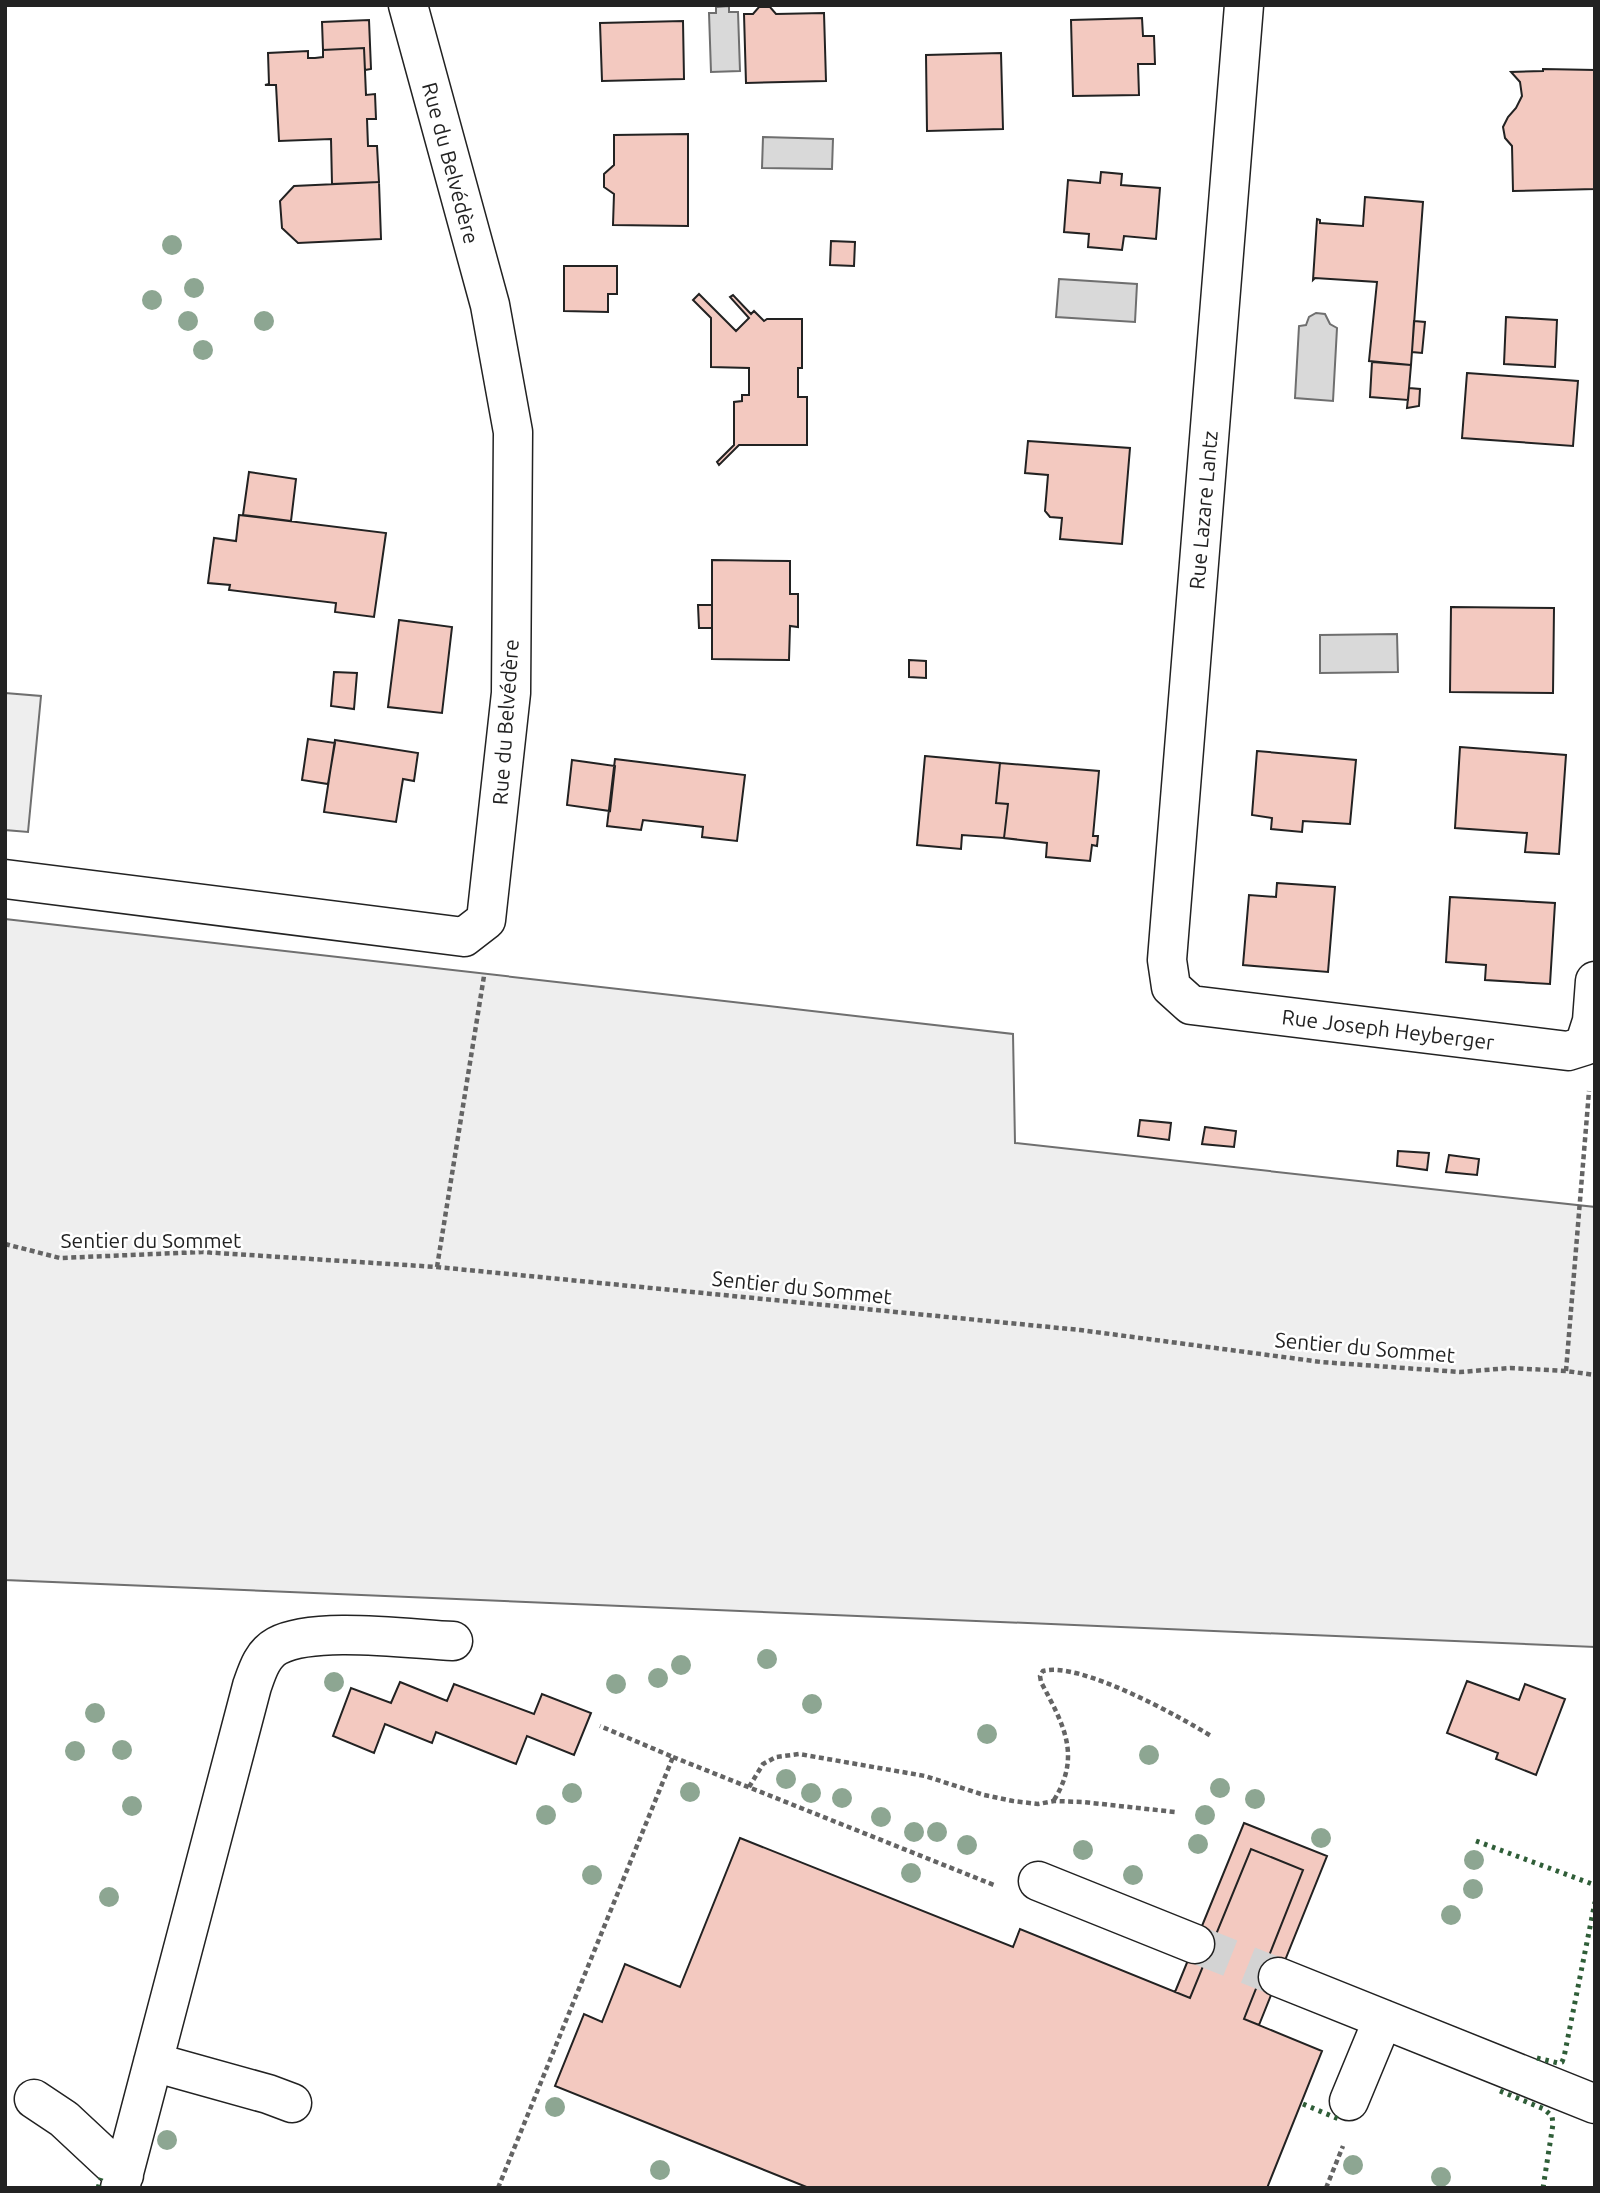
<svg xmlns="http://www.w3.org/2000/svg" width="1600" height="2193" viewBox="0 0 1600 2193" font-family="Ubuntu,sans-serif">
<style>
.green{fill:#eee;stroke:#6f6f6f;stroke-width:2}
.water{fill:#d9d9d9;stroke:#6f6f6f;stroke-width:2}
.building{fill:#f3c9c0;stroke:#222;stroke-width:2}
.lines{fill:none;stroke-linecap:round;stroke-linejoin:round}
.minor-tunnel{stroke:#d3d3d3;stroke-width:38;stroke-dasharray:38 19;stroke-linecap:butt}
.minor-casing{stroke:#222;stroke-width:41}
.path{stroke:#646464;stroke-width:4.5;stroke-dasharray:5 3.5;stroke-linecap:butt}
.minor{stroke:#fff;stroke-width:38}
.hedge{stroke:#2f5e38;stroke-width:5;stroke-dasharray:3.5 5;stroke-linecap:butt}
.tree{fill:#8da692}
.labels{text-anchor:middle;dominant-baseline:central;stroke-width:5;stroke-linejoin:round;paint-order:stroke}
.street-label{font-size:21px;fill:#222;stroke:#fff}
</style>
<rect width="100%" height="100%" fill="#fff"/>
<!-- green -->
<path class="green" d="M 5,693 L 41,696 L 28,832 L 5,830 Z
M 5,919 L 1013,1034 L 1015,1143 L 1595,1207 L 1595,1647 L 5,1580 Z"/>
<!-- water -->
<path class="water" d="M 729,6 L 729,12 L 738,12 L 740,71 L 711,72 L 709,13 L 716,13 L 716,7 Z
M 763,137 L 833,139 L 832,169 L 762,168 Z
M 1059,279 L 1137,284 L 1135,322 L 1056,317 Z
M 1316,313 L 1325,314 L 1330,324 L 1337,328 L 1333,401 L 1295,398 L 1299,326 L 1306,325 L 1309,317 Z
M 1397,634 L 1398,672 L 1320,673 L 1320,635 Z"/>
<!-- building -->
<path class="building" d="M 759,7 L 770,7 L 776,14 L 824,13 L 826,81 L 746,83 L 744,14 L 753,14 Z
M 1142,18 L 1143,36 L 1154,36 L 1155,64 L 1138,64 L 1139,95 L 1073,96 L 1071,20 Z
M 369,20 L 371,69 L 365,70 L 364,48 L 323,50 L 322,22 Z
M 683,21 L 684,79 L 602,81 L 600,23 Z
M 364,48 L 366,95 L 375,94 L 376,119 L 367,119 L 368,146 L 377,146 L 379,182 L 332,184 L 331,139 L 279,141 L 276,85 L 265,85 L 269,84 L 268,53 L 308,51 L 308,58 L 315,58 L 323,57 L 323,50 Z
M 1001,53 L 1003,129 L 927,131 L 926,55 Z
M 1543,69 L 1595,70 L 1595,189 L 1513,191 L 1512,146 L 1505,138 L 1503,127 L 1508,117 L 1516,108 L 1522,96 L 1520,82 L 1511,72 L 1543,71 Z
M 688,134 L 688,226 L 613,225 L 614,194 L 604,187 L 604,174 L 614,165 L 614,135 Z
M 1101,172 L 1122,174 L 1121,185 L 1160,188 L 1156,239 L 1124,236 L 1122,250 L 1088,247 L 1089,234 L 1064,232 L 1068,180 L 1100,183 Z
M 379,182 L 381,239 L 298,243 L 282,228 L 280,201 L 294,186 Z
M 1365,197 L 1423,202 L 1411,365 L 1369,361 L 1377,282 L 1315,278 L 1313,280 L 1317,219 L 1320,220 L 1320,223 L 1363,226 Z
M 831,241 L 855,242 L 854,266 L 830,265 Z
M 564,266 L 617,266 L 617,294 L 608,294 L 608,312 L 564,311 Z
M 699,294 L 736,331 L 749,318 L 730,297 L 733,295 L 751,314 L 754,311 L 764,321 L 767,319 L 802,319 L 802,368 L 798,368 L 798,397 L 807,397 L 807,445 L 739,445 L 719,465 L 717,462 L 734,445 L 734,402 L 742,401 L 742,395 L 749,395 L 749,368 L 711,367 L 711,318 L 693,300 Z
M 1506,317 L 1557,320 L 1555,367 L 1504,364 Z
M 1414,321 L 1425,322 L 1422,353 L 1412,352 Z
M 1372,362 L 1411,365 L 1408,400 L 1370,397 Z
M 1467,373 L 1578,381 L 1573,446 L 1462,438 Z
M 1409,388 L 1420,389 L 1419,406 L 1407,408 Z
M 1028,441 L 1130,448 L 1122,544 L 1060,539 L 1062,518 L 1050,517 L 1045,511 L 1048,475 L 1025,473 Z
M 249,472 L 296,479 L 291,521 L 243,515 Z
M 239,515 L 386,533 L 374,617 L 335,612 L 336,603 L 229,590 L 230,585 L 208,583 L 214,538 L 236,541 Z
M 712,560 L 790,561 L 790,594 L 798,594 L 798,627 L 790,626 L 789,660 L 712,659 Z
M 698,605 L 712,605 L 712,628 L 699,628 Z
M 1451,607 L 1554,608 L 1553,693 L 1450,692 Z
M 399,620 L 452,627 L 442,713 L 388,707 Z
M 909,660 L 926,661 L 926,678 L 909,677 Z
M 334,672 L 357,673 L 354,709 L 331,706 Z
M 308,739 L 335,743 L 328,784 L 302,780 Z
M 335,740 L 418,753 L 414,781 L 403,779 L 396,822 L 324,812 Z
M 1460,747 L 1566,755 L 1559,854 L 1525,852 L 1527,833 L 1455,828 Z
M 1257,751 L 1356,760 L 1350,824 L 1303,821 L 1302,832 L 1271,829 L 1272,818 L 1252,815 Z
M 925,756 L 1000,763 L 996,803 L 1008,804 L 1004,838 L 962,835 L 961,849 L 917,845 Z
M 615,759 L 745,775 L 737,841 L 702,837 L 703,827 L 643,820 L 641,830 L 607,826 Z
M 572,760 L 615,766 L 610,811 L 567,805 Z
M 1000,763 L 1099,771 L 1093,836 L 1098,836 L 1097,846 L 1092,845 L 1090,861 L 1046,857 L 1047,843 L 1004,838 L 1008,804 L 996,803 Z
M 1277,883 L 1335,887 L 1328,972 L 1243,965 L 1249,895 L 1276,897 Z
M 1450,897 L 1555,903 L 1550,984 L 1485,980 L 1486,965 L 1446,962 Z
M 1140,1120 L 1171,1123 L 1169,1140 L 1138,1136 Z
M 1205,1127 L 1236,1131 L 1234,1147 L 1202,1144 Z
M 1398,1151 L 1429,1153 L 1427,1170 L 1397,1166 Z
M 1449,1155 L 1479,1159 L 1477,1175 L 1446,1172 Z
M 1467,1681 L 1519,1700 L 1525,1684 L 1565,1699 L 1536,1775 L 1496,1759 L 1498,1753 L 1447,1733 Z
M 400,1682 L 447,1701 L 454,1684 L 534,1714 L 542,1694 L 591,1713 L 574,1755 L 527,1736 L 516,1764 L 436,1732 L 432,1743 L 385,1724 L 374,1753 L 333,1736 L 351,1688 L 391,1703 Z
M 1244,1823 L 1327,1856 L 1259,2025 L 1244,2019 L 1303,1870 L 1251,1849 L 1190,1998 L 1175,1992 Z
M 740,1838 L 1013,1947 L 1020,1929 L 1190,1998 L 1251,1849 L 1303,1870 L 1244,2019 L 1322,2051 L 1267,2188 L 809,2188 L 555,2086 L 584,2014 L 602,2022 L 625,1964 L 680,1987 Z"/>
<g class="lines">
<!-- minor-tunnel -->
<path class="minor-tunnel" d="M 1195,1944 L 1278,1977"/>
<!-- minor casing -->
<g class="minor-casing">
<path id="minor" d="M 1244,5 L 1167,960 L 1171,987 L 1191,1005 L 1568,1051 L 1584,1046 L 1592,1021 L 1595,981
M 5,879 L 464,937 L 486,920 L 511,693 L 513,432 L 490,305 L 408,5
M 1038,1881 L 1195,1944
M 1278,1977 L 1595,2104
M 153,2062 L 268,2094 L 292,2103
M 34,2099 L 64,2119 L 124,2175
M 1349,2101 L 1383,2019
M 120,2188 L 252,1686 C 257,1672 262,1654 277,1646 C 314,1626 409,1639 453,1641"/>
</g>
<!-- path -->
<path class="path" d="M 5,1244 L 60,1258 L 202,1252 L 437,1267 L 1080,1330 L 1321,1362 L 1460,1372 L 1510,1368 L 1566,1371 L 1595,1375
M 437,1267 L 484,976
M 1566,1371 L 1589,1091
M 673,1757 L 994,1885
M 749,1787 L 763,1764 L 776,1757 L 799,1754 L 925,1776 L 984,1795 L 1013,1801 L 1038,1804 L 1054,1801 L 1083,1802 L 1175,1812
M 1054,1800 C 1082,1755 1063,1724 1041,1682 L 1040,1676 L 1043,1671 C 1079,1661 1179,1716 1211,1736
M 498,2188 L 673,1757 L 600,1726
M 1326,2188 L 1343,2146"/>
<!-- minor -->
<use href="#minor" class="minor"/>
<!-- hedge -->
<path class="hedge" d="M 1476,1841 L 1595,1885
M 1537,2058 L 1558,2063 L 1562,2062 L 1564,2057 L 1595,1902
M 1500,2091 L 1544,2109 L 1552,2116 L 1553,2124 L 1543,2188
M 1303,2104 L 1341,2120
M 98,2188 L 101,2178"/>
</g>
<!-- trees -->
<g class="tree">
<circle cx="172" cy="245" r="10"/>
<circle cx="194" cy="288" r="10"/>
<circle cx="152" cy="300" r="10"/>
<circle cx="188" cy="321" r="10"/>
<circle cx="264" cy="321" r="10"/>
<circle cx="203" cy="350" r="10"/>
<circle cx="767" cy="1659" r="10"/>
<circle cx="681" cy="1665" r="10"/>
<circle cx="658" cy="1678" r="10"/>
<circle cx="334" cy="1682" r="10"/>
<circle cx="616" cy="1684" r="10"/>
<circle cx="812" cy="1704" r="10"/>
<circle cx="95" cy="1713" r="10"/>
<circle cx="987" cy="1734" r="10"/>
<circle cx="122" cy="1750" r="10"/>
<circle cx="75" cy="1751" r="10"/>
<circle cx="1149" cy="1755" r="10"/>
<circle cx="786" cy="1779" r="10"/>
<circle cx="1220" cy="1788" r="10"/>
<circle cx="690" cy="1792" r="10"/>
<circle cx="572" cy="1793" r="10"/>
<circle cx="811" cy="1793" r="10"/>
<circle cx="842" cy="1798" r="10"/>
<circle cx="1255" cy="1799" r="10"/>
<circle cx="132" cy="1806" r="10"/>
<circle cx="546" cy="1815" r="10"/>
<circle cx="1205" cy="1815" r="10"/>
<circle cx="881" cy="1817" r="10"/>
<circle cx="914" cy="1832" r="10"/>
<circle cx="937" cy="1832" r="10"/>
<circle cx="1321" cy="1838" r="10"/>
<circle cx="1198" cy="1844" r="10"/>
<circle cx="967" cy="1845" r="10"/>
<circle cx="1083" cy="1850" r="10"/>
<circle cx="1474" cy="1860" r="10"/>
<circle cx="911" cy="1873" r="10"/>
<circle cx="592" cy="1875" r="10"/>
<circle cx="1133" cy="1875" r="10"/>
<circle cx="1473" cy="1889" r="10"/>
<circle cx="109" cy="1897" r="10"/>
<circle cx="1451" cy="1915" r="10"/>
<circle cx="555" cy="2107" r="10"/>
<circle cx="167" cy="2140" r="10"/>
<circle cx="1353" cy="2165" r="10"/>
<circle cx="660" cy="2170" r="10"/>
<circle cx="1441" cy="2177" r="10"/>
</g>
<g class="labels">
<!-- street labels -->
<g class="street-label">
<text transform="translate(451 163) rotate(75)">Rue du Belvédère</text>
<text transform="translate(1203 510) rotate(-85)">Rue Lazare Lantz</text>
<text transform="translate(505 722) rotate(-86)">Rue du Belvédère</text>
<text transform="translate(1388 1029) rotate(7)">Rue Joseph Heyberger</text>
<text x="151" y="1240">Sentier du Sommet</text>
<text transform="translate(802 1287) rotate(6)">Sentier du Sommet</text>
<text transform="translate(1365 1347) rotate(5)">Sentier du Sommet</text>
</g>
</g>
<!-- border -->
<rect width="1600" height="2193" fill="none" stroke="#222222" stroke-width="14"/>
</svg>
